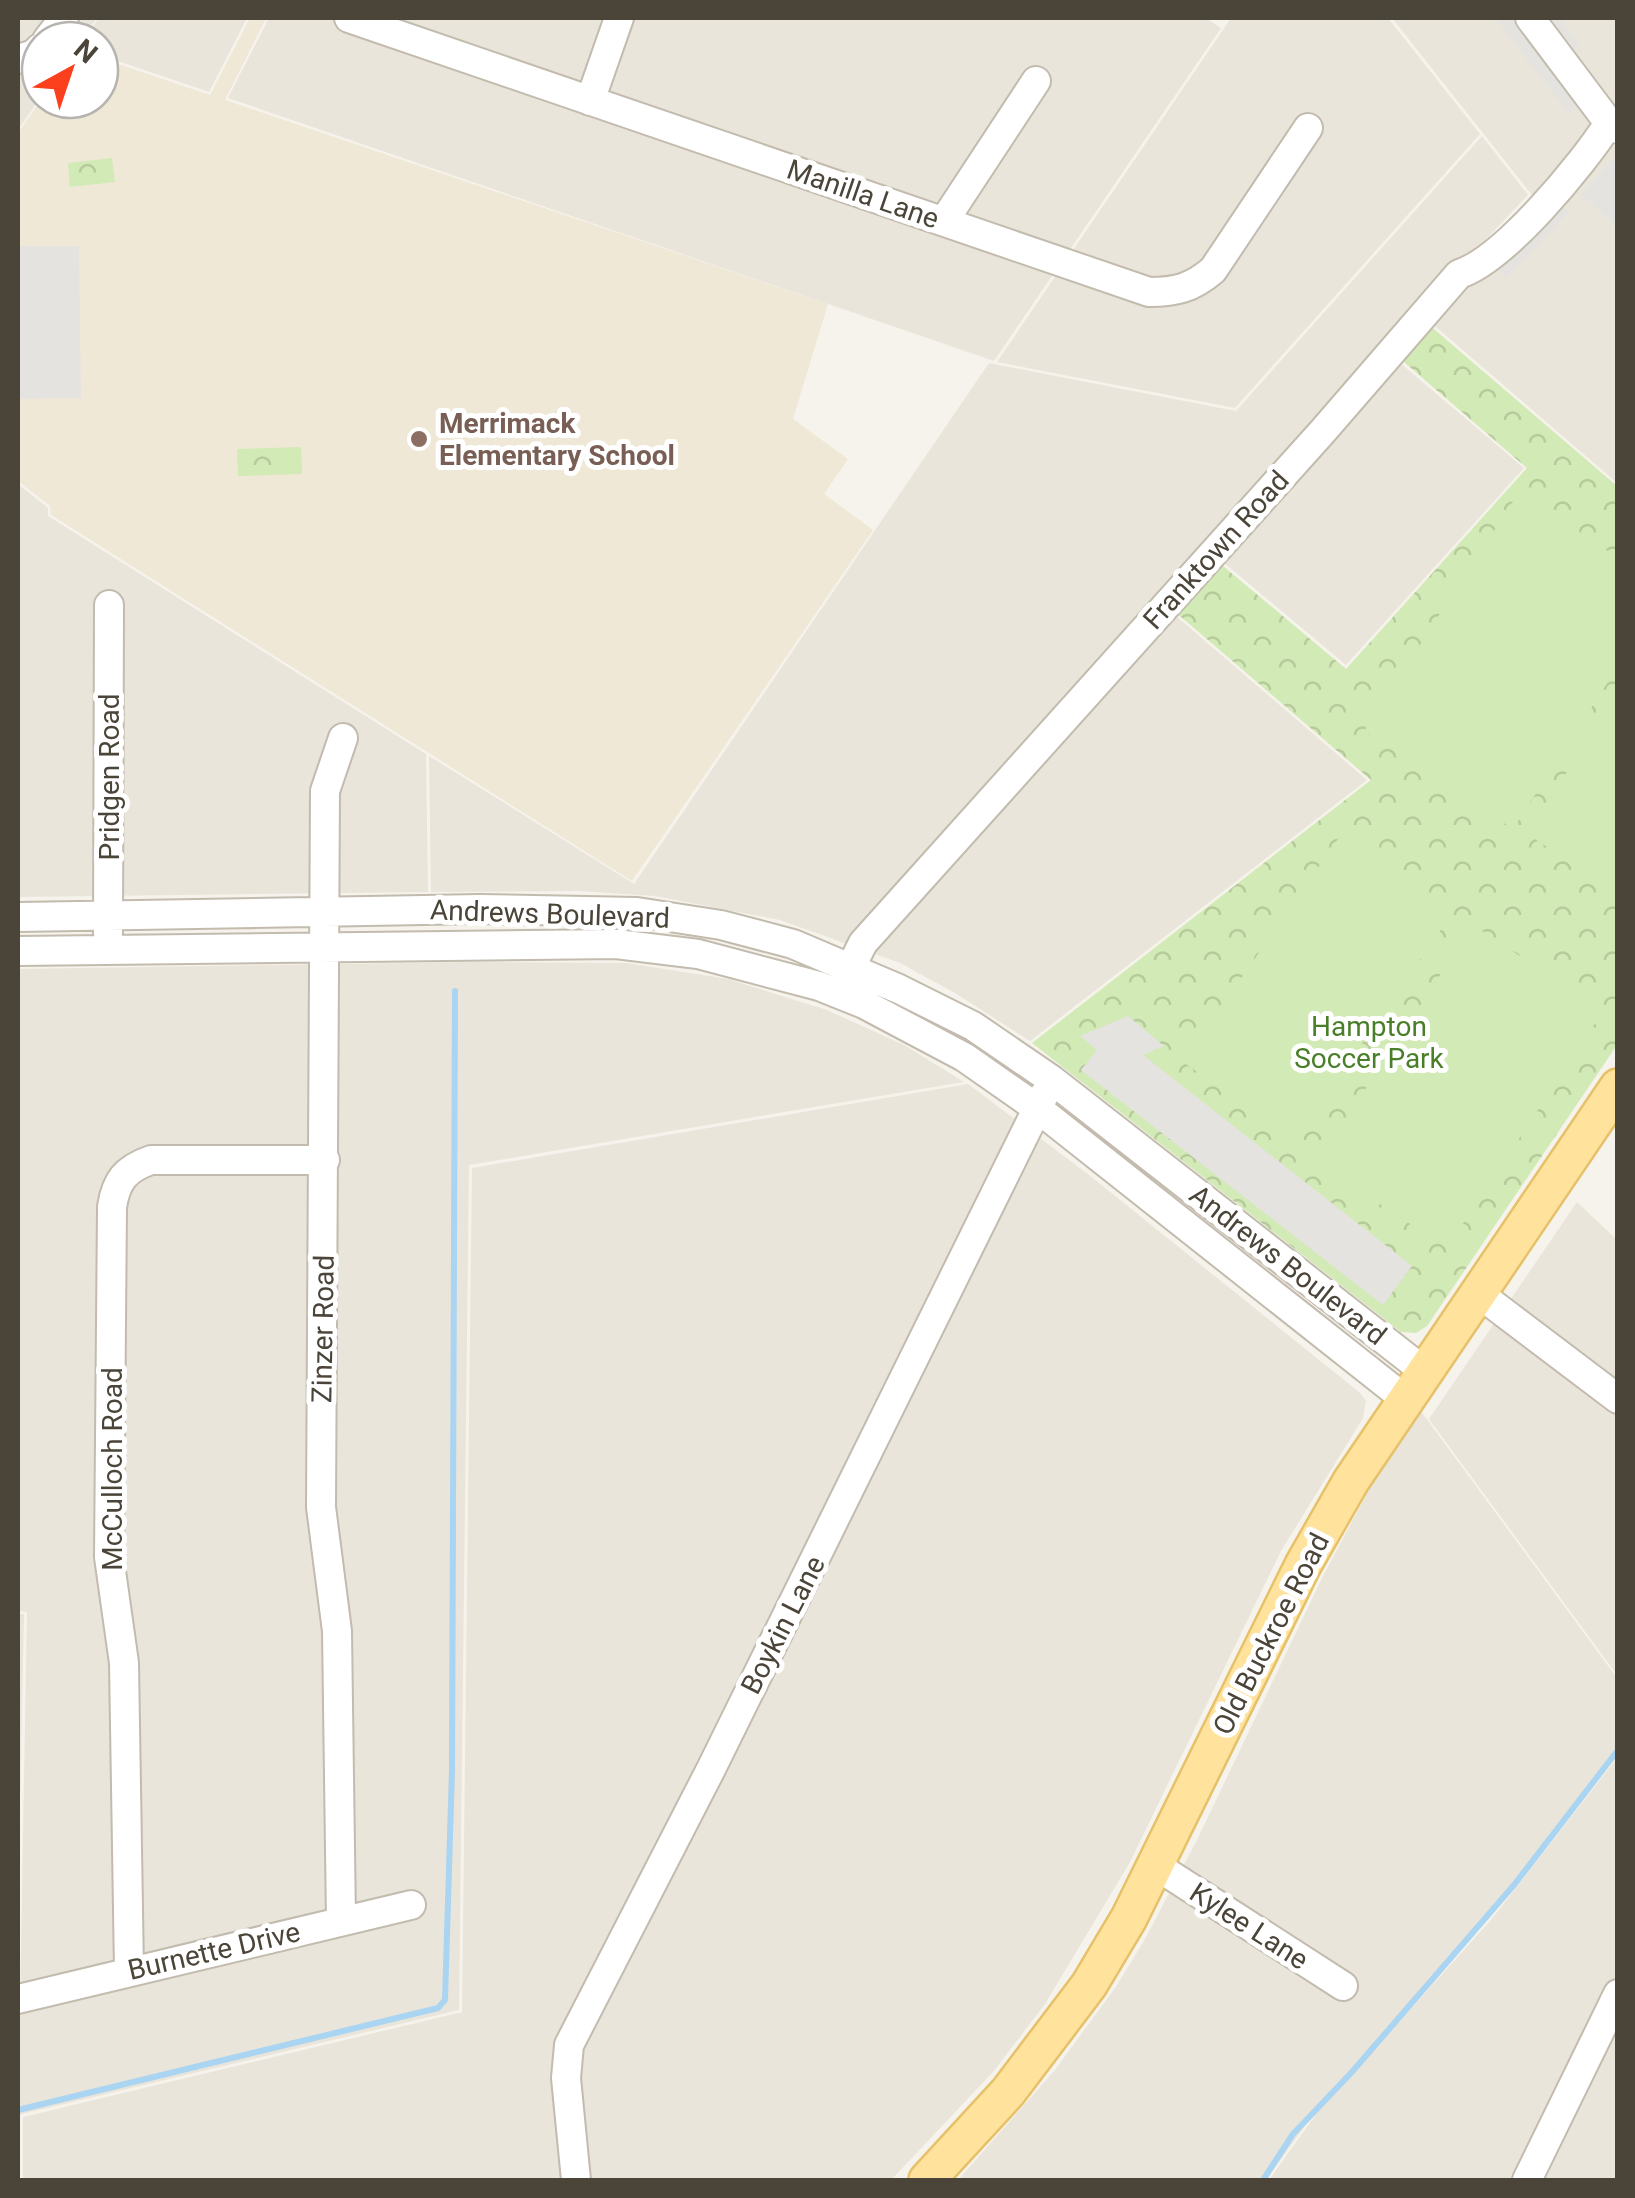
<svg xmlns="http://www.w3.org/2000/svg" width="1635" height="2198" viewBox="0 0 1635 2198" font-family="Roboto,sans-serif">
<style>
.residential{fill:#eae5da}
.education{fill:#efe8d6}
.forest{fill:url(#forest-crowns)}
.pitch{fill:#d2eab5}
.parking{fill:#e5e3e0}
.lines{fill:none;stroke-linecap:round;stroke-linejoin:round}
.stream{stroke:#a9d4f2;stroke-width:6}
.minor-casing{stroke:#c2bbae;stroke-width:32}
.major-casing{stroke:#e6c16a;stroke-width:40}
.minor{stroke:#fff;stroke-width:28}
.major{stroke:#ffe39c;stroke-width:35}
.education-dot{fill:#8d6e63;stroke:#fff;stroke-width:4}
.labels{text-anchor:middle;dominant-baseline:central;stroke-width:10;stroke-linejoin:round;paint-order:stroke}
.street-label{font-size:28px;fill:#4b4439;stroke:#fff}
.education-label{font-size:28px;font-weight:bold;fill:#785e54;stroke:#fff;text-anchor:start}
.park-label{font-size:28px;fill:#4a7f2a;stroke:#fff}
</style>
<defs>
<pattern id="forest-crowns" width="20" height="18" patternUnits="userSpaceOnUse" patternTransform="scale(2.5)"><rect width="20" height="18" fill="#d2eab5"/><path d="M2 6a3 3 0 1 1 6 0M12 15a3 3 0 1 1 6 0" fill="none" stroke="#b6ca9c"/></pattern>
</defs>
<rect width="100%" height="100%" fill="#f6f3ec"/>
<!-- residential -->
<path class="residential" d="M 18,18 L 97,18 L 81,40 L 40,40 L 40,98 L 18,130 Z
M 99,18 L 247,18 L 209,92 L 100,55 L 100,40 L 83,40 Z
M 269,18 L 1206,18 L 1221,28 L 994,361 L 228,98 Z
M 1231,18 L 1388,18 L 1480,134 L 1235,408 L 997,362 Z
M 1392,18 L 1617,18 L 1617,483 L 1429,321 L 1461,270 L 1532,195 Z
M 1482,136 L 1528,195 L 1457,270 L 1393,357 L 1524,468 L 1346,665 L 1217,557 L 1169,610 L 1367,780 L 1030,1041 L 955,993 L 900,963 L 780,920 L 655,896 L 578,891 L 431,892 L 429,756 L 634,884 L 989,363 L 1236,411 Z
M 18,484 L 48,508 L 48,516 L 426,754 L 428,892 L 18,897 Z
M 473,962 L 627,963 L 728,979 L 827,1010 L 906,1046 L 964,1082 L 469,1165 L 459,2010 L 18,2115 L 27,1612 L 18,1611 L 18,969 Z
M 968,1084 L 1089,1175 L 1359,1392 L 1366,1401 L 1363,1418 L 1281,1551 L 1130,1862 L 1045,2004 L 993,2072 L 891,2180 L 23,2180 L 23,2117 L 462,2012 L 472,1168 Z
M 1577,1202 L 1617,1240 L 1617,1675 L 1429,1419 Z
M 1420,1410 L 1617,1678 L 1617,1753 L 1489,1918 L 1315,2112 L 1266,2180 L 958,2180 L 1055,2070 L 1115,1988 L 1144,1941 L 1198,1838 L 1323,1576 L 1372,1484 Z
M 18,1614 L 24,1614 L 18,1895 Z
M 1617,1758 L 1617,2180 L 1269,2180 L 1317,2113 L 1491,1920 Z"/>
<!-- education -->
<path class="education" d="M 250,18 L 266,18 L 225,100 L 828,304 L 793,419 L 848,459 L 824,494 L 873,530 L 632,881 L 51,515 L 50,506 L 18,481 L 18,133 L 41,100 L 100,100 L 100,58 L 210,95 Z"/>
<!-- forest -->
<path class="forest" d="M 112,158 L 115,182 L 70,187 L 68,163 Z
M 1427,323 L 1617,486 L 1617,1045 L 1427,1326 L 1416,1333 L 1401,1332 L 1032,1043 L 1371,780 L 1173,610 L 1217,561 L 1346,669 L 1527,468 L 1397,356 Z
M 301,447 L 302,474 L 238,476 L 237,449 Z"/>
<!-- pitch -->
<path class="pitch" d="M 1519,492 L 1617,557 L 1617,668 L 1513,829 L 1364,731 Z
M 1617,694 L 1617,892 L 1527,834 Z
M 1342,833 L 1454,911 L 1295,1140 L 1183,1062 Z
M 1473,925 L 1603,1011 L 1447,1248 L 1317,1163 Z"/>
<!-- parking -->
<path class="parking" d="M 1495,18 L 1559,18 L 1580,45 L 1562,60 L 1591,99 L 1569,114 Z
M 1613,159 L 1617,163 L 1617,227 L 1581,194 Z
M 1552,194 L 1569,212 L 1506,278 L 1486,259 Z
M 18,246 L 79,246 L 81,398 L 18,399 Z
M 1128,1016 L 1164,1046 L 1143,1055 L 1412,1266 L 1383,1305 L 1081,1070 L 1097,1050 L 1080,1036 Z"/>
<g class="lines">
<!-- stream -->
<path class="stream" d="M 18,2110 L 438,2008 L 445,2000 L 452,1770 L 455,991
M 1263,2180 L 1293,2134 L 1351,2073 L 1514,1885 L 1618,1750"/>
<!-- minor casing -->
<g class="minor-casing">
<path id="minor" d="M 349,18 L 1149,292 C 1176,292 1192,288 1213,270 L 1308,128
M 1530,18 L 1609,123 L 1618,129
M 47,40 L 64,18
M 18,59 L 34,54 L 40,48
M 590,101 L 619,18
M 944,221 L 1036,81
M 18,917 L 480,909 L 637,912 L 721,925 L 793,944 L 899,989 L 973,1026 L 1052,1080 L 1424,1371
M 108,933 L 109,605
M 18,951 L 616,944 L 698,954 L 819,986 L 864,1004 L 964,1057 L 1037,1108 L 1405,1399
M 843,983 L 863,943 L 1323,431 L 1459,274 C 1504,260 1583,164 1609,123
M 1478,1293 L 1618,1399
M 1155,1865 L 1343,1986
M 341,1921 L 337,1631 L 321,1507 L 325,791 L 343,738
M 129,1971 L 124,1663 L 109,1557 L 112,1207 C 116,1181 125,1169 151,1160 L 325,1160
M 18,1999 L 411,1905
M 576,2180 L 566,2078 L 569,2045 L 711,1769 L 1044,1095
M 1527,2180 L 1618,1994"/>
</g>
<!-- major casing -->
<g class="major-casing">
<path id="major" d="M 927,2180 L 1008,2092 L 1089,1985 L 1129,1918 L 1303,1565 L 1351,1481 L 1618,1087"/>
</g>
<!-- minor -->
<use href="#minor" class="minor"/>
<!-- major -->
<use href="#major" class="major"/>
</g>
<!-- markers -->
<circle class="education-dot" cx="419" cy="439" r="10"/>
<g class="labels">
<!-- street labels -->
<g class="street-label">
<text transform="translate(863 194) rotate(19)">Manilla Lane</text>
<text transform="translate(1216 550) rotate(-48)">Franktown Road</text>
<text transform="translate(109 777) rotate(-90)">Pridgen Road</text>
<text transform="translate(550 914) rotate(2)">Andrews Boulevard</text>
<text transform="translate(1288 1265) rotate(38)">Andrews Boulevard</text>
<text transform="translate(323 1329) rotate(-89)">Zinzer Road</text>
<text transform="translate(112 1469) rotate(-90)">McCulloch Road</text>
<text transform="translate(783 1625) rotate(-63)">Boykin Lane</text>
<text transform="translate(1271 1634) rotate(-63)">Old Buckroe Road</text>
<text transform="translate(1249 1926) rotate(33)">Kylee Lane</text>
<text transform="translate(214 1951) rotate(-13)">Burnette Drive</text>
</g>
<!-- education labels -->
<g class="education-label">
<text x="439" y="423">Merrimack<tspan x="439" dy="32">Elementary School</tspan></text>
</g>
<!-- park labels -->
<g class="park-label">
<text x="1369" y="1026">Hampton<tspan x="1369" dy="32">Soccer Park</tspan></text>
</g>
</g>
<!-- border -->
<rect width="1635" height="2198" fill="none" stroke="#4b4439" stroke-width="40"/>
<!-- north arrow -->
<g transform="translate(70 70) rotate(40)"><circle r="48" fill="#ffffff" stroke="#b7b4b0" stroke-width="2.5"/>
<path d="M0-8L18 38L0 25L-18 38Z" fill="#fc3f1d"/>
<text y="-15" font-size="28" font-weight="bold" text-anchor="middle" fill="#4b4439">N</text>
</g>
</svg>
